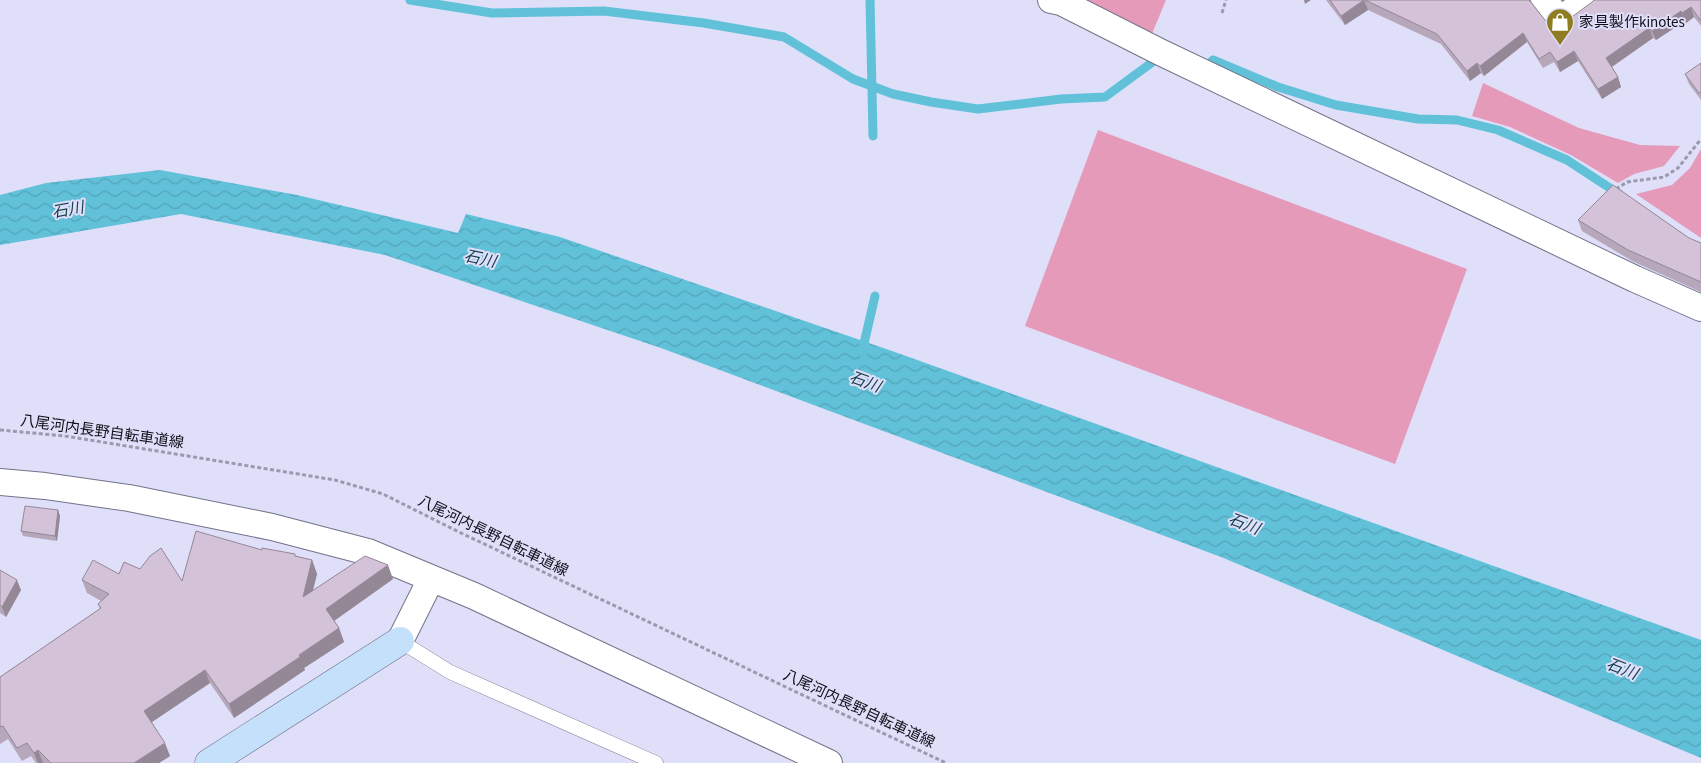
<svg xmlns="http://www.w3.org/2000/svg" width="1701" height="763" viewBox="0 0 1701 763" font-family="'Source Sans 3','Noto Sans JP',sans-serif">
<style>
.grass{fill:#e49ab8}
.water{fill:url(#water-waves)}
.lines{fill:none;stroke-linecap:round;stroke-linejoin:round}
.stream{stroke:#61c1d9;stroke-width:9}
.lane-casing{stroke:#727289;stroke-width:15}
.street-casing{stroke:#727289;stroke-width:28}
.secondary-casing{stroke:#727289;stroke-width:29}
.path{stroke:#9a99ae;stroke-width:3;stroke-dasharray:4 2.5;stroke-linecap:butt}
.lane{stroke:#fff;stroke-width:14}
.street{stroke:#fff;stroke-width:26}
.secondary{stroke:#c5e0fa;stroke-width:28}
.wall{fill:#b6a7ba}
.shaded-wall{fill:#948897}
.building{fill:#d4c2d8;stroke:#948897}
.labels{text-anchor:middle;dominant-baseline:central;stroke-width:4;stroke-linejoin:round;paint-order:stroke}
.poi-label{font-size:15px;fill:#111019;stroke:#dfdffa;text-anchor:start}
.street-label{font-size:15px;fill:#111019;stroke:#dfdffa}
.water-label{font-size:16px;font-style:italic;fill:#16414c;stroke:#dfdffa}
</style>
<defs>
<pattern id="water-waves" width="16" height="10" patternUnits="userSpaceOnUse" patternTransform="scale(1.25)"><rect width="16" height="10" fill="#61c1d9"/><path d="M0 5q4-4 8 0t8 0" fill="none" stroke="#53a5ba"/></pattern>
</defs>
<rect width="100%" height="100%" fill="#dfdffa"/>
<!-- grass -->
<path class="grass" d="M 1083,0 L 1166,0 L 1151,36 Z
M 1483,83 L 1579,128 L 1640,145 L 1680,146 L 1664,166 L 1634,174 L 1618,183 L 1571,155 L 1510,127 L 1472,116 Z
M 1098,130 L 1467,269 L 1395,464 L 1025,326 Z
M 1701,149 L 1701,238 L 1636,194 L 1672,185 L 1690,168 Z"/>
<!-- water -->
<path class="water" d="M 160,170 L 297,195 L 458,233 L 466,214 L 560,237 L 892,351 L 1701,640 L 1701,758 L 1221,557 L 661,348 L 385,255 L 181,214 L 0,245 L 0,195 L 46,183 Z"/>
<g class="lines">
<!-- stream -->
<path class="stream" d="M 410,0 L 492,13 L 604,11 L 704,23 L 784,37 L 853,79 L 893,94 L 931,102 L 978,109 L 1061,99 L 1105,97 L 1158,58 L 1160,59
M 870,0 L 873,136
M 1204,69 L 1213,60 L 1278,87 L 1336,105 L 1418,119 L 1457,120 L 1498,130 L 1567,160 L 1619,194
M 862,352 L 875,296"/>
<!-- lane casing -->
<g class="lane-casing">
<path id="lane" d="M 400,641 L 450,672 L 656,763"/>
</g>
<!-- street casing -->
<g class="street-casing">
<path id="street" d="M 1051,0 L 1061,2 L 1160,52 L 1635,279 L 1701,308
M 1544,0 L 1560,20 L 1587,0
M 0,482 L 45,486 L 129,498 L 272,527 L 368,552 L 474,596 L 829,763
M 400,641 L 431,579"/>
</g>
<!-- secondary casing -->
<g class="secondary-casing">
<path id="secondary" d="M 209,763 L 400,641"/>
</g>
<!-- path -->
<path class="path" d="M 1222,13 L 1226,0
M 1616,189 L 1627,182 L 1664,177 L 1678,168 L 1701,139
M 0,430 L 65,436 L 335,480 L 383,494 L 459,532 L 946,763"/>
<!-- lane -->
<use href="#lane" class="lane"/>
<!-- street -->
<use href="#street" class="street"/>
<!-- secondary -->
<use href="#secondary" class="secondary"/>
</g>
<!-- wall -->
<path class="wall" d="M 1326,0 L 1530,0 L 1545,20 L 1551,24 L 1559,25 L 1701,0 L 1701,26 L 1694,17 L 1686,23 L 1685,21 L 1656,40 L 1653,38 L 1612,67 L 1618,77 L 1621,87 L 1602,99 L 1578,61 L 1560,72 L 1554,62 L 1543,68 L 1527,42 L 1484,76 L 1481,73 L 1470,81 L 1441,44 L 1368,10 L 1345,25 Z
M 1701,63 L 1701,100 L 1689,84 L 1685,74 Z
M 1578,220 L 1689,238 L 1701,243 L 1701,292 L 1632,261 L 1582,231 Z
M 58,510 L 60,516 L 57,541 L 23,536 L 21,531 Z
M 262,550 L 295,554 L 295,556 L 312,560 L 317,574 L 313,590 L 393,579 L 334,621 L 339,628 L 344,642 L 304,668 L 305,670 L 234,718 L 210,683 L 152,722 L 170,756 L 159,763 L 36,763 L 31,756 L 22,761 L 8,739 L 0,744 L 0,677 L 100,609 L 98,604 L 101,601 L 87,593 L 82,580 L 119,574 L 140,569 L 182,581 Z
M 0,570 L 21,590 L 6,617 L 0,613 Z"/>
<!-- shaded-wall -->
<path class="shaded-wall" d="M 1304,0 L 1311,0 L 1305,4 Z
M 1364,0 L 1368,10 L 1345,25 L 1341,16 Z
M 1691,7 L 1694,17 L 1686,23 L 1682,13 Z
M 1681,11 L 1685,21 L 1656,40 L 1652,31 Z
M 1649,28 L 1653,38 L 1610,68 L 1606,58 Z
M 1523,33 L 1527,42 L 1484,76 L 1480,66 Z
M 1574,51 L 1578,61 L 1560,72 L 1557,62 Z
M 1477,63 L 1481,73 L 1470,81 L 1467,71 Z
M 1618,77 L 1621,87 L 1602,99 L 1598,89 Z
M 58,510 L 60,516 L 57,541 L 55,536 Z
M 312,560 L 317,574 L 308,610 L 303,597 Z
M 388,565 L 393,579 L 331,623 L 326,609 Z
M 17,580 L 21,590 L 6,617 L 2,607 Z
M 339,628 L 344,642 L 304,668 L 305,670 L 234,718 L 229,704 Z
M 205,670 L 210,683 L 149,724 L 144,711 Z
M 165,743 L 170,756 L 159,763 L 134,763 Z
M 38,750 L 43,763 L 38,763 L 34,753 Z"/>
<!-- building -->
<path class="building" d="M 1330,0 L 1364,0 L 1341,16 Z
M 1365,0 L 1529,0 L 1545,20 L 1551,24 L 1559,25 L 1565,22 L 1592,2 L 1594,0 L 1701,0 L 1701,21 L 1691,7 L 1682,13 L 1681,11 L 1652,31 L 1649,28 L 1606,58 L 1618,77 L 1598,89 L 1574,51 L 1557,62 L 1550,52 L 1539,59 L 1523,33 L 1480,66 L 1477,63 L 1467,71 L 1437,34 Z
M 1701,63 L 1701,92 L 1699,93 L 1685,74 Z
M 1613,185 L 1689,238 L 1701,243 L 1701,282 L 1628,250 L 1578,220 Z
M 25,506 L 58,510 L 55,536 L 21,531 Z
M 196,531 L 262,550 L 262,548 L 295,554 L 295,556 L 312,560 L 303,597 L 365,556 L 388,565 L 326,609 L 339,628 L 299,655 L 300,657 L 229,704 L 205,670 L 144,711 L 165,743 L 134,763 L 51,763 L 38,750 L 34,753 L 27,743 L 17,748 L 3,726 L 0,727 L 0,677 L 101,608 L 98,604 L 109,594 L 82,580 L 93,560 L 119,574 L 124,562 L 140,569 L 150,556 L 161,548 L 182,581 Z
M 0,570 L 17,580 L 2,607 L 0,605 Z"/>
<!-- icons -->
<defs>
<g id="shop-pin" transform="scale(1.4375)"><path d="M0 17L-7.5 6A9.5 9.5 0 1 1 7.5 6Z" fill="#8f7b20" stroke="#dfdffa"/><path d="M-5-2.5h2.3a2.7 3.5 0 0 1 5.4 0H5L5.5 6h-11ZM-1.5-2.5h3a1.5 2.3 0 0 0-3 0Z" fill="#fff"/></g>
</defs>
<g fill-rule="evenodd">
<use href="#shop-pin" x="1560" y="22"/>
</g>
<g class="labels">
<!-- poi labels -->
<g class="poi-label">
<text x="1579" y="22">家具製作kinotes</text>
</g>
<!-- street labels -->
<g class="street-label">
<text transform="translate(102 432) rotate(8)">八尾河内長野自転車道線</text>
<text transform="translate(493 536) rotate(26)">八尾河内長野自転車道線</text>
<text transform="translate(859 709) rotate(25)">八尾河内長野自転車道線</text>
</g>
<!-- water labels -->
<g class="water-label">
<text transform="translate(68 210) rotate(-10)">石川</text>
<text transform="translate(480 259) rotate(12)">石川</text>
<text transform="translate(865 382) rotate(20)">石川</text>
<text transform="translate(1244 524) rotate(21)">石川</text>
<text transform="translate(1622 669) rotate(21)">石川</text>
</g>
</g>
</svg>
